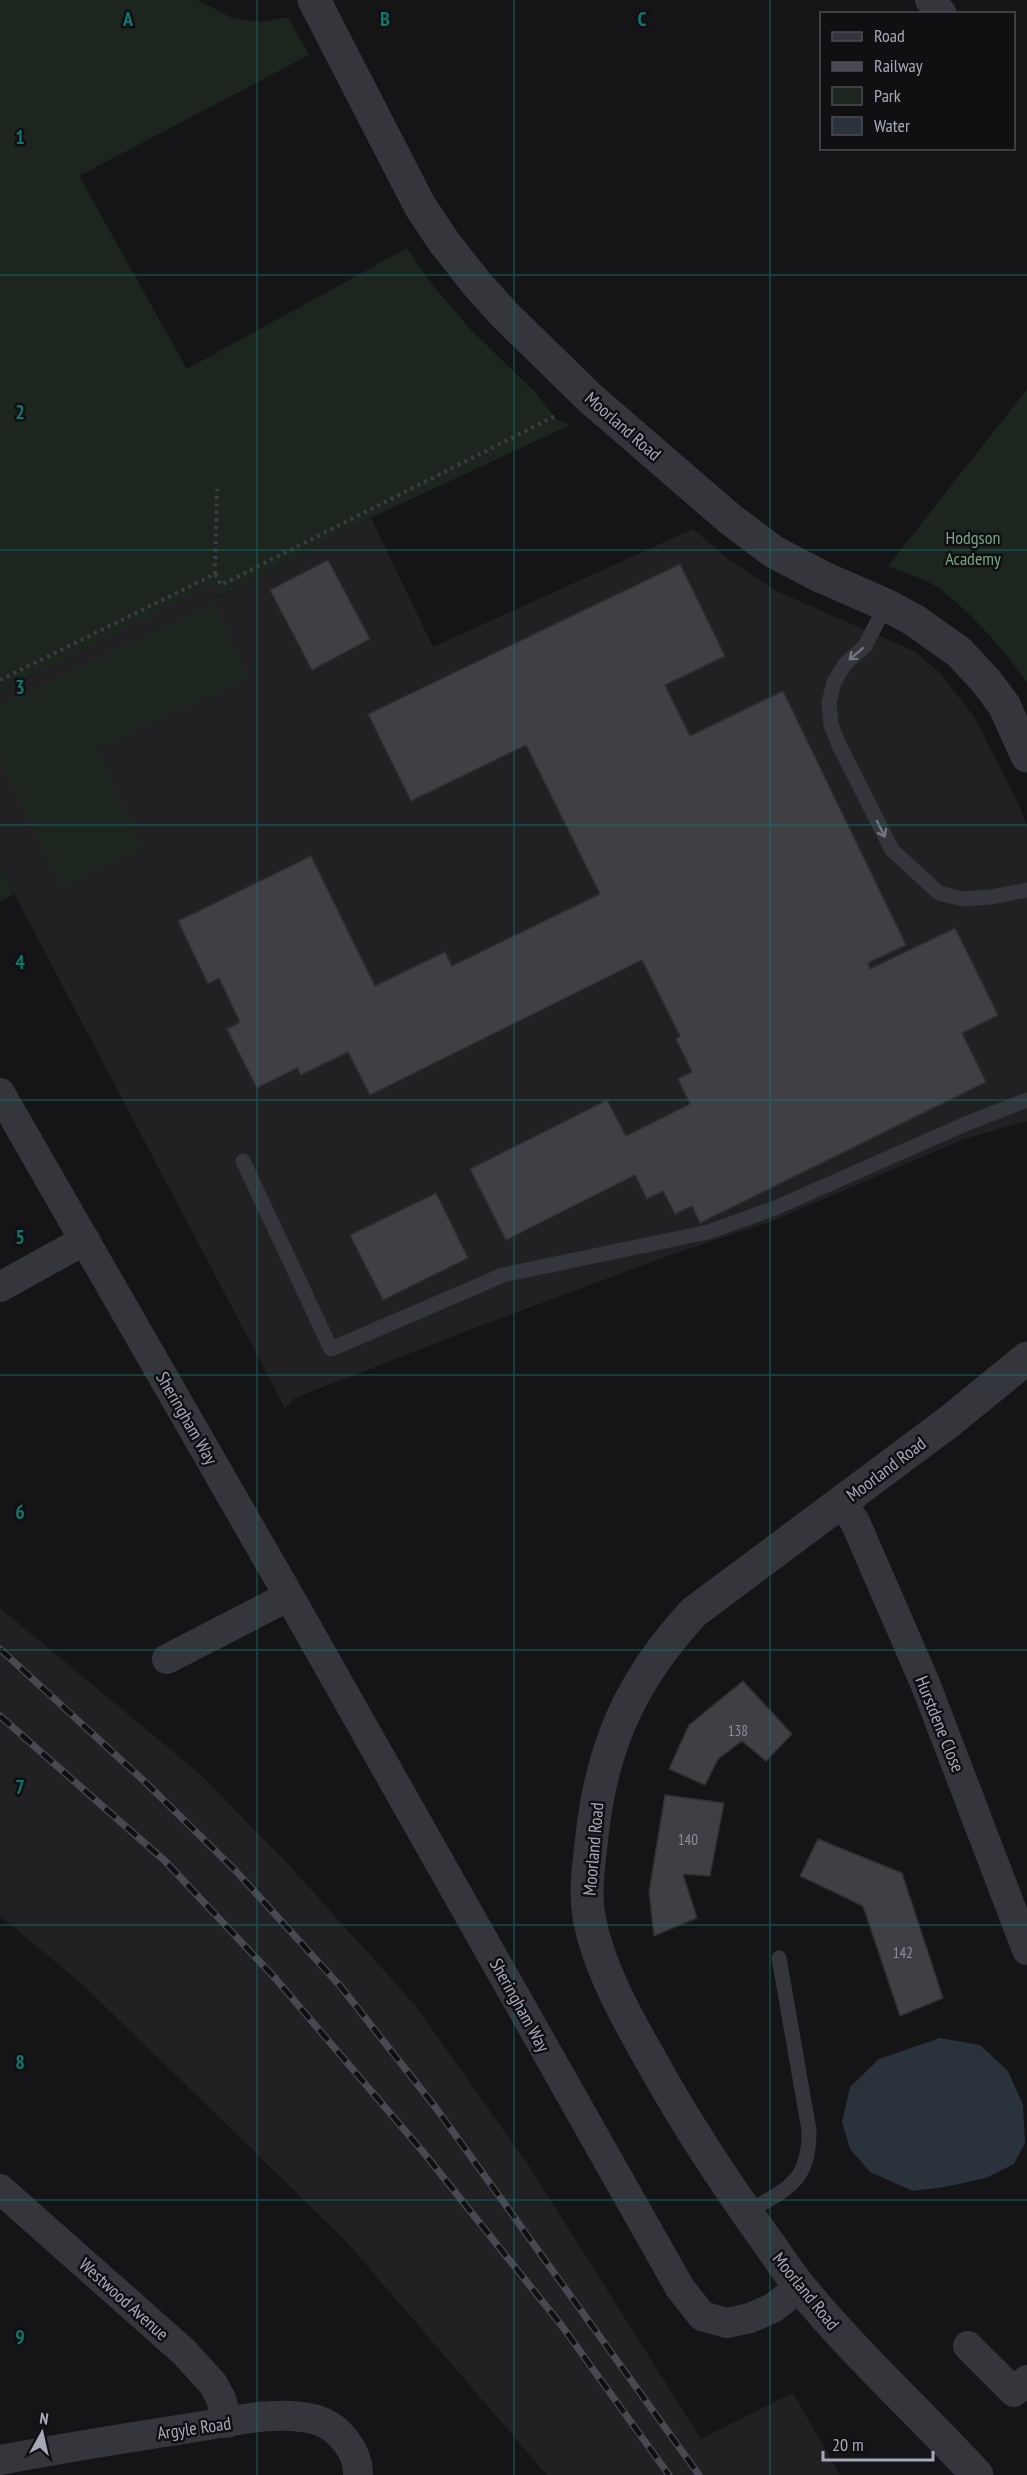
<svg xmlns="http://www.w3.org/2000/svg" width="1027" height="2475" viewBox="0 0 1027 2475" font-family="'PT Sans Narrow',sans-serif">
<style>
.built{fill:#212124}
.green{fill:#1c251e}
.water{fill:#2a323b}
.building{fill:#3f3f44;stroke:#2f2f33;stroke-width:1.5}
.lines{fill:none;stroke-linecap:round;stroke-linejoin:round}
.path{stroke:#3b3d43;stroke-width:4;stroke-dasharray:3 4.5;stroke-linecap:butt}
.service{stroke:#35363c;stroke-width:15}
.minor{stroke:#35363c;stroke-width:30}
.tertiary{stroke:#35363c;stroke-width:33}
.rail-casing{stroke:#484951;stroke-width:7}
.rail{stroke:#101012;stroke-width:4.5;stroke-dasharray:14;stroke-linecap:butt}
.oneway{stroke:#737580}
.grid{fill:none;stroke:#0f766e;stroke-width:1.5;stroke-opacity:0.55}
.labels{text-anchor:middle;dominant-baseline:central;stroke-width:5;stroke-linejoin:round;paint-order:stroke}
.number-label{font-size:15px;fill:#8c8e9b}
.street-label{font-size:18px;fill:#a6a9b8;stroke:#101012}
.park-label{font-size:18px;fill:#7ba483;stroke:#101012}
.grid-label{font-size:20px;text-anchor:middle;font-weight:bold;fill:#0f766e;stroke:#101012;stroke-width:5;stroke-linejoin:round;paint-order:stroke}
</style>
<rect width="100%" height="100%" fill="#151517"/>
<!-- built -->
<path class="built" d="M 371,518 L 433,647 L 693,529 L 728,559 L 776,591 L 914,651 L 940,673 L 975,718 L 1020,807 L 1027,826 L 1027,1121 L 964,1139 L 770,1222 L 668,1256 L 485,1324 L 295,1398 L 285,1408 L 0,867 L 0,692 L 213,583 L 220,596 Z
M 0,1608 L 201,1775 L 288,1864 L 415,2005 L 529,2166 L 701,2439 L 793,2393 L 840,2475 L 547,2475 L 344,2239 L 83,1985 L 0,1916 Z"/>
<!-- green -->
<path class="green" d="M 0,0 L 198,0 L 232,18 L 261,22 L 288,17 L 309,55 L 79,176 L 187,369 L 407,248 L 431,283 L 471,330 L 536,393 L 557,420 L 570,425 L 371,518 L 220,596 L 213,584 L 0,692 Z
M 1027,389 L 1027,683 C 1007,653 965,605 935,586 C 921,577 903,573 888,566 Z
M 214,604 L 248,678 L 96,748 L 142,848 L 61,886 L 0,760 L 0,706 Z
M 0,867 L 14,894 L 0,902 Z"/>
<!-- water -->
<path class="water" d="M 940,2038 L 980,2045 L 1008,2071 L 1023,2105 L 1025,2143 L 1014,2164 L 986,2178 L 945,2187 L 913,2191 L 870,2172 L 850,2149 L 842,2122 L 850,2087 L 879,2059 Z"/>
<!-- building -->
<path class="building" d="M 328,560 L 370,639 L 312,670 L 270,590 Z
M 680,564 L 725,656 L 665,685 L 690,736 L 783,691 L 906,945 L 868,963 L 870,969 L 955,928 L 998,1015 L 962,1033 L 986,1082 L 700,1223 L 692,1206 L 675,1214 L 663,1191 L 647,1199 L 635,1175 L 506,1240 L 470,1169 L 607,1100 L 626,1136 L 690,1104 L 678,1079 L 692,1072 L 676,1039 L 680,1036 L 642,960 L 370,1095 L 348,1052 L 301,1075 L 297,1068 L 257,1088 L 227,1029 L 240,1022 L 219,978 L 208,984 L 178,921 L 311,856 L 375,986 L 445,952 L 452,966 L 600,894 L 526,745 L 411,801 L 368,714 Z
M 436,1193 L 468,1258 L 383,1300 L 350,1235 Z
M 743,1681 L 792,1734 L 766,1761 L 742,1741 L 718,1759 L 705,1785 L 669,1769 L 689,1725 Z
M 665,1795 L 724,1803 L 710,1876 L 683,1874 L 697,1918 L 654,1936 L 649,1892 Z
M 818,1839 L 902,1873 L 943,1998 L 900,2016 L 863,1906 L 800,1876 Z"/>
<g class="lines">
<!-- path -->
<path class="path" d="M 215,574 L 217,489
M 0,680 L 215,574 L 221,585 L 557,415"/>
<!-- service -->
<path class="service" d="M 886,605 L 865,646 L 845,664 L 834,682 L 829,703 L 831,725 L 839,745 L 892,850 L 939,893 L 963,899 L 991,897 L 1027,890
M 243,1161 L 331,1349 L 503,1275 L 708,1232 L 775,1208 L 963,1125 L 1027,1100
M 747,2212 C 787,2189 810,2182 809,2130 L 779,1958"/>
<!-- minor -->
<path class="minor" d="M 930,0 L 942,14
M 0,1093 L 289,1596 L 680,2288 L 702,2316 L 727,2323 L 750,2318 L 773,2308 L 800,2287
M 0,1287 L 85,1240
M 842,1503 L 855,1522 L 925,1683 L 1027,1950
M 167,1659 L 289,1596
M 0,2189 L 184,2352 L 213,2384 L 221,2399 L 227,2423
M 968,2346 L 1014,2392 L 1027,2380
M 0,2460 C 63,2448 126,2438 190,2428 C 230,2422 277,2409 317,2420 C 339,2427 359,2452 358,2475"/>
<!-- tertiary -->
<path class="tertiary" d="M 314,0 L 420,206 L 444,242 L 477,284 L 504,314 L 590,398 L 730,519 L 774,552 L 822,577 L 886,605 L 914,620 L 959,652 L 986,681 L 1004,705 L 1027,756
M 977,2475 C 919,2412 856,2355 801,2288 C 787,2271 775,2252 762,2234 C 724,2181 689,2128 657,2071 C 630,2023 599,1971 589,1917 C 585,1893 588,1869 591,1845 C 600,1750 629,1682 694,1612 L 950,1421 L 1027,1358"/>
<!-- rail casing -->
<g class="rail-casing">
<path id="rail" d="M 0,1649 L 143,1780 L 234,1869 L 341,1987 L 436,2108 L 699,2475
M 0,1716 L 165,1861 L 275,1978 L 424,2153 L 562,2326 L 669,2475"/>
</g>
<!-- rail -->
<use href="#rail" class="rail"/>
</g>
<!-- one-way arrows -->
<defs><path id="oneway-shaft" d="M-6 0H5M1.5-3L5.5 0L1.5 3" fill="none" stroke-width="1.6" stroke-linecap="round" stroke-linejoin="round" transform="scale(1.5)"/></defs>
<g class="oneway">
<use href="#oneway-shaft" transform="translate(856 654) rotate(139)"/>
<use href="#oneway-shaft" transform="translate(881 829) rotate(63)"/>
</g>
<!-- grid -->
<path class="grid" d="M 257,0 L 257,2475M 514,0 L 514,2475M 770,0 L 770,2475M 0,275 L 1027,275M 0,550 L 1027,550M 0,825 L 1027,825M 0,1100 L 1027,1100M 0,1375 L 1027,1375M 0,1650 L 1027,1650M 0,1925 L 1027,1925M 0,2200 L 1027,2200"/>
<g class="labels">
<!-- number labels -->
<g class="number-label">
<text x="738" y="1730">138</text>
<text x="688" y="1839">140</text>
<text x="903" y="1952">142</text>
</g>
<!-- street labels -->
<g class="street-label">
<text transform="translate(623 426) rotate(41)">Moorland Road</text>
<text transform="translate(187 1418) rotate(60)">Sheringham Way</text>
<text transform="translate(886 1469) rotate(-37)">Moorland Road</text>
<text transform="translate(940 1724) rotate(68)">Hurstdene Close</text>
<text transform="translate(593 1849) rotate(-85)">Moorland Road</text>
<text transform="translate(520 2005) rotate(61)">Sheringham Way</text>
<text transform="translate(806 2291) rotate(51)">Moorland Road</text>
<text transform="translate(124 2299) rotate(42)">Westwood Avenue</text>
<text transform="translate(194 2428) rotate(-8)">Argyle Road</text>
</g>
<!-- park labels -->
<g class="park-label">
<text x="973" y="537">Hodgson<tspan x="973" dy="21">Academy</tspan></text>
</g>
</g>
<g class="grid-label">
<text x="128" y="26">A</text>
<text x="385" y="26">B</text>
<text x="642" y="26">C</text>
<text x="20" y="144">1</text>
<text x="20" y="419">2</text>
<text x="20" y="694">3</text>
<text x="20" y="969">4</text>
<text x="20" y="1244">5</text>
<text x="20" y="1519">6</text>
<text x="20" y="1794">7</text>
<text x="20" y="2069">8</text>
<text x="20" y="2344">9</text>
</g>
<!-- legend -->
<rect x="820" y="12" width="195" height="138" fill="#101012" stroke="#4c4d54" stroke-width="1.5"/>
<rect x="832" y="32" width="30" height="9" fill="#35363c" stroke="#4c4d54" stroke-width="1.5"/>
<text x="874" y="42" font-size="18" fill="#a6a9b8">Road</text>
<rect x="832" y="62" width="30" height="9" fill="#484951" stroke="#4c4d54" stroke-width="1.5"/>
<text x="874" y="72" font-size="18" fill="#a6a9b8">Railway</text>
<rect x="832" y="87" width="30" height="18" fill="#1c251e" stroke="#4c4d54" stroke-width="1.5"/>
<text x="874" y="102" font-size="18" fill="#a6a9b8">Park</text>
<rect x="832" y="117" width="30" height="18" fill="#2a323b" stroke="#4c4d54" stroke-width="1.5"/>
<text x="874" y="132" font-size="18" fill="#a6a9b8">Water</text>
<!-- north arrow -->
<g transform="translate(42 2433) rotate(8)" stroke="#101012" stroke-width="4.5" paint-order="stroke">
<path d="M0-4.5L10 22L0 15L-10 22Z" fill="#a6a9b8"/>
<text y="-9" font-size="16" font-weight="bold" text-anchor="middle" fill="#a6a9b8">N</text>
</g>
<!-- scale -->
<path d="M823 2451v9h110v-9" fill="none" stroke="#a6a9b8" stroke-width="3"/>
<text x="832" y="2451" font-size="18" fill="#a6a9b8" stroke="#101012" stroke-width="4.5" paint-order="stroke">20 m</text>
</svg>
